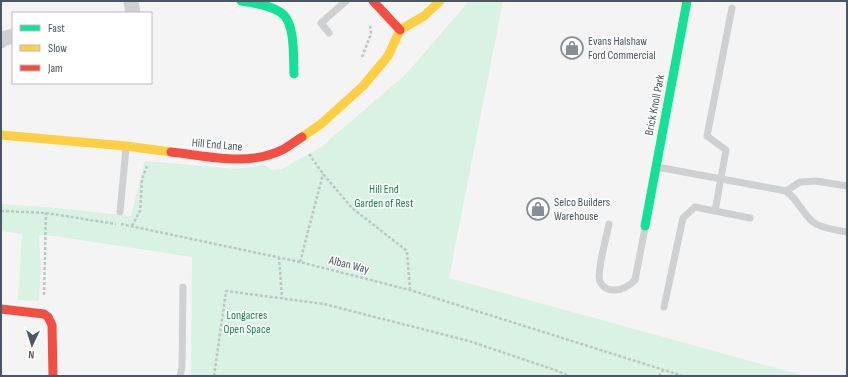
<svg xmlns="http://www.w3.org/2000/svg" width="848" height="377" viewBox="0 0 848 377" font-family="'Sofia Sans Condensed',sans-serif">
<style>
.green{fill:#d9f2e3}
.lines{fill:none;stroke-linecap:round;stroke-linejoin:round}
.path{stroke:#bcc7c4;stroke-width:2.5;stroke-dasharray:3 2;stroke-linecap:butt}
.lane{stroke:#ced0d2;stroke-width:7}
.street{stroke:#ced0d2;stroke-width:15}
.fast{stroke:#16e098;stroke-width:9}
.slow{stroke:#ffcf43;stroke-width:9}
.jam{stroke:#f24e42;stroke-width:9}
.labels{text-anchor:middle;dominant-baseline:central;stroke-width:3;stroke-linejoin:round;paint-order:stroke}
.poi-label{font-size:12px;fill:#4a5661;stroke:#fff;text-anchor:start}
.street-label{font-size:12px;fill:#4a5661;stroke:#fff}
.park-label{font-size:12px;fill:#17864f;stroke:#fff}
</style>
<rect width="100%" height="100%" fill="#f4f4f4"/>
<!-- green -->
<path class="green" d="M 469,1 L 503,1 L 449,278 L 805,376 L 191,376 L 192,257 L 54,236 L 39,235 L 41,267 L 39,301 L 18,300 L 22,234 L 1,231 L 1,204 L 47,207 L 131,216 L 145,161 L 236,169 L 264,165 L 272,170 L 282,169 L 321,147 L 406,74 Z"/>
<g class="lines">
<!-- path -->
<path class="path" d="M 362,57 L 371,34 L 370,25
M 309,154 L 323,174 L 352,208 L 407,251 L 410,290
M 1,211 L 46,213 L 116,224
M 121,224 L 300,262 L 410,290 L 683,376
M 132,226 L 140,211 L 142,179 L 147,166
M 279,257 L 282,298
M 300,262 L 323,174
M 44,295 L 46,213
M 214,376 L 226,291 L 324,304 L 469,341 L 555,370 L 569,376
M 659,376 L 663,370"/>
<!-- lane -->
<path class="lane" d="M 329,33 L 321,23 L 346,1
M 657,167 L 786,191 C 799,200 805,219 816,224 C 825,229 837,230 847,232
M 786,191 L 800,182 L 816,181 L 847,186
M 715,211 L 726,150 L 707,136 L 732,8
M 120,212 L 126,148
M 609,224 C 607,235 596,274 600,282 C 603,287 608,290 613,290 C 622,291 629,286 635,280 L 645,228
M 664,307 L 683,218 L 695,207 L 750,218
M 180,376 L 182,367 L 183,287"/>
<!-- street -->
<path class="street" d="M 131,1 L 133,13
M 1,41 L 2,39 L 13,36"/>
<!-- fast -->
<path class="fast" d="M 241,1 C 253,3 269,5 280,12 C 296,21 293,58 294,74
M 645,226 L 687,1"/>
<!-- slow -->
<path class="slow" d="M 1,135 L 126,146 L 171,152
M 302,137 L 321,124 L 363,86 L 388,56 L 400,30 L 424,16 L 440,1"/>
<!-- jam -->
<path class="jam" d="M 373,1 L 400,30
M 171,152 C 208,156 249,167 284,149 C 290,145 296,141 302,137
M 1,309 L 44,314 L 48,317 L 52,325 L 53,376"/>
</g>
<!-- icons -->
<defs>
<g id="shop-ring" transform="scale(1.15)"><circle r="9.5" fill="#fff" stroke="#868d94" stroke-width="1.5"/><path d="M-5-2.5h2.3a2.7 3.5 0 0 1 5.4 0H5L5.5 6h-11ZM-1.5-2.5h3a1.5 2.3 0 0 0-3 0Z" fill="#868d94"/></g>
</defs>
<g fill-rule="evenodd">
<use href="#shop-ring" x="572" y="48"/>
<use href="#shop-ring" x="538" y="209"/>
</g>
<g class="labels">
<!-- poi labels -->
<g class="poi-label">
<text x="588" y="41">Evans Halshaw<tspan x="588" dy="14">Ford Commercial</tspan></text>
<text x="554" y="202">Selco Builders<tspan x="554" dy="14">Warehouse</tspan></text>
</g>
<!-- street labels -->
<g class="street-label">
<text transform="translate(655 105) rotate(-79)">Brick Knoll Park</text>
<text transform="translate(217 145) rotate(5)">Hill End Lane</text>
<text transform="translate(349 265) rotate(14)">Alban Way</text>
</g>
<!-- park labels -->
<g class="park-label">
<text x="384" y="189">Hill End<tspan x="384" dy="14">Garden of Rest</tspan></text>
<text x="247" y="315">Longacres<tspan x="247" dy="14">Open Space</tspan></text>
</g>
</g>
<!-- border -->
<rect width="848" height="377" fill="none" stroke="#4a5661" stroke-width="4"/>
<!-- legend -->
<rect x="12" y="12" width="140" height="72" fill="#ffffff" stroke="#b7bbc0"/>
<rect x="20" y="25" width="20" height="6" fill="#16e098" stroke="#b7bbc0"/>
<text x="48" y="32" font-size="12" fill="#4a5661">Fast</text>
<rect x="20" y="45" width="20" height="6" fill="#ffcf43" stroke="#b7bbc0"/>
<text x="48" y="52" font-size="12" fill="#4a5661">Slow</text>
<rect x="20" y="65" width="20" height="6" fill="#f24e42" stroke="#b7bbc0"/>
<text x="48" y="72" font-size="12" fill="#4a5661">Jam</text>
<!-- north arrow -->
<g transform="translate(32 345) rotate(184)" stroke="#ffffff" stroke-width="3" paint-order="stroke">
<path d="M0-3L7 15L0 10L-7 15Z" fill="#4a5661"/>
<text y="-6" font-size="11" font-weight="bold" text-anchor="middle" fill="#4a5661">N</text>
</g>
</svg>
